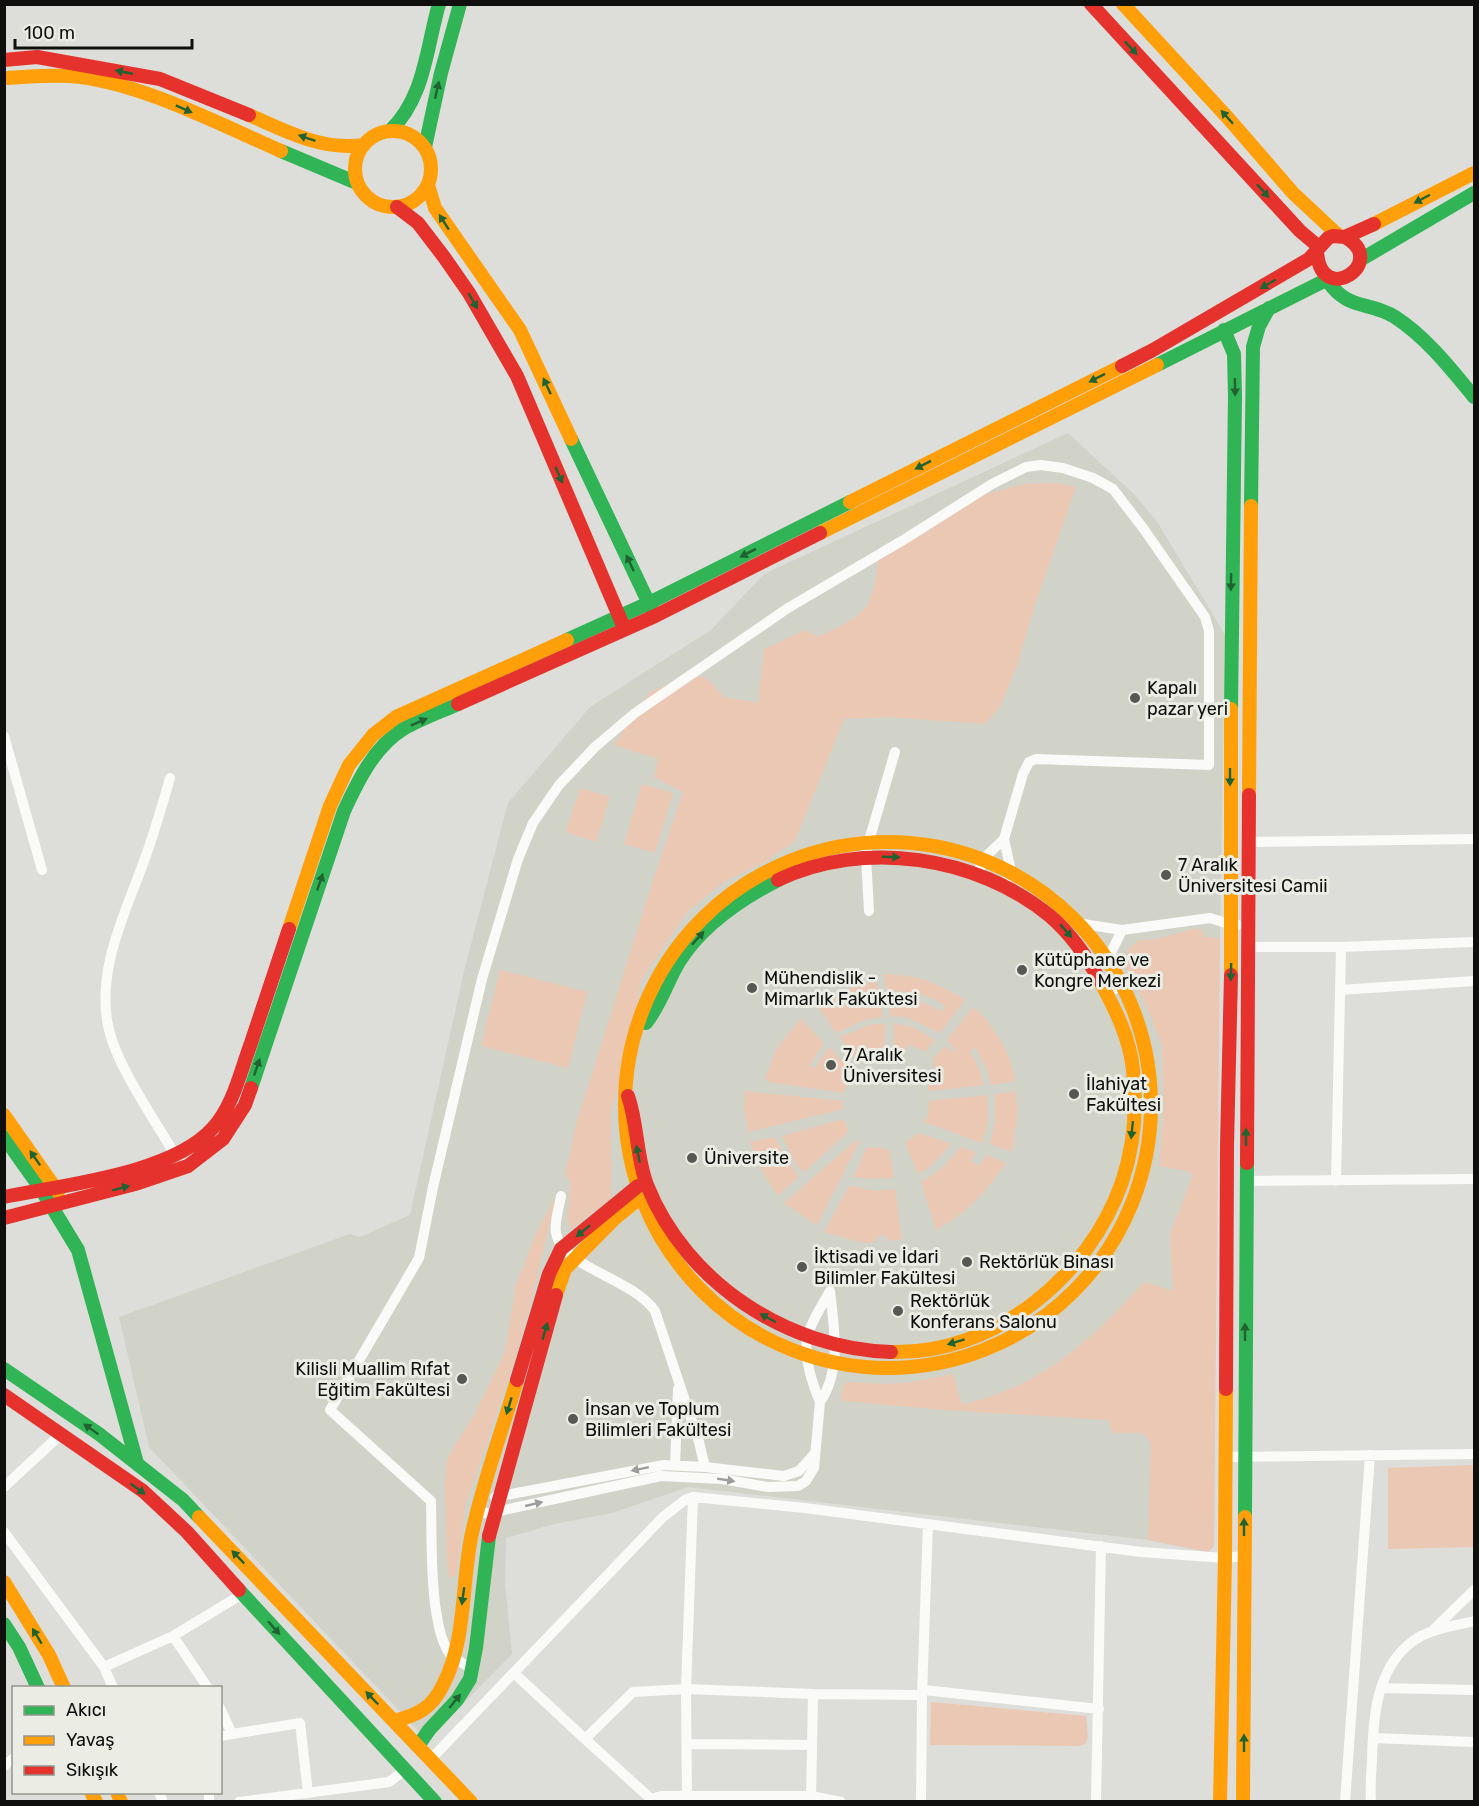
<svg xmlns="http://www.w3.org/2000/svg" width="1479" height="1806" viewBox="0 0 1479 1806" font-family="Rubik,sans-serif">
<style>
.built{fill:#d1d2c8}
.green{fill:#ebc8b4}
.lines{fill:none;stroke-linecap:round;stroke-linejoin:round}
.street{stroke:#fafaf9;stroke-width:10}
.fast{stroke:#30b455;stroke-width:14}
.slow{stroke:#ff9f0a;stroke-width:14}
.jam{stroke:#e5322d;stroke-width:14}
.oneway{fill:#206231}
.oneway2{fill:#9c9c9b}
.poi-dot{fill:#575854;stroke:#ebede5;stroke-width:2}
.labels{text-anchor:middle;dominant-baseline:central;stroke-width:6;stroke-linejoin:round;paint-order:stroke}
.poi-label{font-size:18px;fill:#0f100d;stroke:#ebede5;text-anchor:start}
</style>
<rect width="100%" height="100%" fill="#ddddd9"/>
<!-- built -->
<path class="built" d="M 1068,433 L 1135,495 L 1158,523 L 1225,635 L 1216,1163 L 1214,1546 L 1208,1552 L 1148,1540 L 688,1487 L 612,1513 L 554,1524 L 506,1538 L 505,1583 L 512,1654 L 427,1740 L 149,1447 L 119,1317 L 350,1234 L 360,1237 L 410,1215 L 465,967 L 508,803 L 590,707 L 711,630 L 764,574 Z"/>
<!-- green -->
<path class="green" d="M 1057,483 L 1076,487 L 1035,605 L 1017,665 L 1000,707 L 985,724 L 889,717 L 844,719 L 795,841 L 766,861 L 722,883 L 687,912 L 641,980 L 629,1051 L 611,1112 L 611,1198 L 571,1229 L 567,1219 L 571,1183 L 565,1175 L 576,1124 L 656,871 L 683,792 L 654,777 L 658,759 L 614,745 L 650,692 L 694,673 L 710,681 L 724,697 L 758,703 L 764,649 L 805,630 L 818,637 C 832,630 857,620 866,607 C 875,594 878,569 878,553 L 972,498 L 1024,484 Z
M 642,784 L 673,793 L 655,853 L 624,844 Z
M 580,788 L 610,797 L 596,842 L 566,832 Z
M 1193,929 L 1200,929 L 1206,937 L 1220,938 L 1214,1546 L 1208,1552 L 1148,1540 L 1151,1443 L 1142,1433 L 1113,1433 L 1108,1420 L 945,1410 L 843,1401 L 841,1398 L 843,1385 L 848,1382 L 883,1384 L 906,1383 L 953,1374 L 962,1405 C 973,1401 986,1399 997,1394 C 1056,1374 1103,1327 1144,1282 L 1173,1291 L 1170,1234 L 1193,1175 L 1187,1171 L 1159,1166 L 1164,1108 L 1162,1045 L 1147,1008 L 1125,964 L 1128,949 L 1139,940 L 1153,940 Z
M 500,970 L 587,992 L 568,1068 L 481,1046 Z
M 884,974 C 921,976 934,981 965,1000 L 940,1033 L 905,1017 L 890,1016 L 889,997 L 894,997 L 921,1002 L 942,1011 L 946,1007 C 929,993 907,991 887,991 Z
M 876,981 L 879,993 L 853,998 L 853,1002 L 880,998 L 883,1017 L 867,1019 L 836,1033 L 818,1006 L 846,990 Z
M 973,1007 C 993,1024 1012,1054 1015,1081 L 991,1085 L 986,1068 L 976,1048 L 970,1051 L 978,1066 L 984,1085 L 928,1091 L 927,1087 C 935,1077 936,1070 933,1058 L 945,1046 L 954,1052 L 956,1050 L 947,1040 Z
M 801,1019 L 824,1043 L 809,1066 L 815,1068 L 829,1047 L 852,1072 L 844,1093 L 768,1082 L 765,1078 L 777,1048 Z
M 893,1023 L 915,1028 L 935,1040 L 925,1052 L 908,1044 L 900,1062 L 895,1060 Z
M 872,1024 L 885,1024 L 884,1053 C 873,1048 863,1053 859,1065 L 840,1037 Z
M 745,1091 L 842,1101 L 843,1109 L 748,1132 L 744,1107 Z
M 1015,1091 L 1018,1111 L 1012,1152 L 990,1144 L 995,1121 L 995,1094 Z
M 987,1095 L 988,1121 L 982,1143 L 924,1122 L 928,1116 L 929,1101 Z
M 843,1119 L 848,1129 L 846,1134 L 804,1172 L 796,1165 L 782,1136 Z
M 919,1133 L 951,1144 L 930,1167 L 918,1174 L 905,1143 Z
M 775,1137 L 786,1160 L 799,1176 L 778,1196 L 758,1165 L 750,1142 Z
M 856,1140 L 859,1142 L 817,1225 L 784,1203 Z
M 867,1147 L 889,1149 L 894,1178 L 870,1179 L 854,1177 Z
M 960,1147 L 976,1152 L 970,1160 L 979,1166 L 986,1155 L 1006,1163 C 983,1195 970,1210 936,1230 L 921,1182 C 938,1172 949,1163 960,1147 Z
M 849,1186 L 876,1191 L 895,1189 L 902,1239 L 888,1241 L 886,1236 L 880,1235 L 872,1243 L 860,1242 L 824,1232 Z
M 556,1197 L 530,1305 L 512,1368 L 466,1503 L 456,1574 L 450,1579 L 447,1564 L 445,1483 L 447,1459 L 475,1413 L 505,1352 L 516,1285 L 538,1229 Z
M 1474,1465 L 1474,1547 L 1388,1549 L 1388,1468 Z
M 931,1702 L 1086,1716 L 1088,1737 L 1085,1744 L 1079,1746 L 930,1745 Z"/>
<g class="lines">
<!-- street -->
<path class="street" d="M 4,736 L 42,870
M 170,778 C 162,806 154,834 144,861 C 125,914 95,972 109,1030 C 118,1068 155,1120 175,1155
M 1249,842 L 1474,839
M 978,876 L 982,860 L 1004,839 L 1011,871 L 1004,886
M 869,911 L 866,857 L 868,844 L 895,752
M 1083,924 L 1122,930 L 1108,959
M 1122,930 L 1210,918 L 1232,925 L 1238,925
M 1247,947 L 1341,947 L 1474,942
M 1340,990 L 1474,981
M 1107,993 L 1122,985
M 1246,1181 L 1474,1179
M 1336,1181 L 1341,947
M 561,1196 C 559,1208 554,1222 556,1233 C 561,1267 632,1278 655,1311 L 699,1442 L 705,1467
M 830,1291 C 834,1328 842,1370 820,1402 C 812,1383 804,1359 807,1338 C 809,1325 823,1304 830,1291 Z
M 1225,1457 L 1474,1454
M 675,1465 L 678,1389
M 4,1487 L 60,1435
M 495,1497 L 664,1465 L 705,1467 L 784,1476 L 799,1471 L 815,1453
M 477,1514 L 495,1512 L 661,1476 L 722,1479 L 768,1487 L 798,1486 L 806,1481 L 814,1468 L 820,1402
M 4,1532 L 104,1667 L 113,1688
M 1432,1631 L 1474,1590
M 173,1636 L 208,1688
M 104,1667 L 173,1636 L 244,1593
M 472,1668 C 464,1664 454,1660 449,1653 C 429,1623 432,1539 431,1501 L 330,1410 L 419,1258 L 433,1187 L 482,979 L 518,859 L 533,823 L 559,785 L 595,747 L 635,713 L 788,608 L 905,539 L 992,484 L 1026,467 L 1041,465 L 1063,468 L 1093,478 L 1113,489 L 1143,528 L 1205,617 L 1209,631 L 1209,765 L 1036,759 L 1029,762 L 1023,774 L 1004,839
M 514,1673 L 585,1739 L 633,1692 L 686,1689 L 693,1497
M 1381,1688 L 1474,1690
M 924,1690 L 1099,1709
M 220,1708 L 232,1734
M 220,1736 L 300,1723 L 308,1793
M 1373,1738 L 1474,1742
M 585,1739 L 651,1799
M 687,1744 L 811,1745
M 431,1759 L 663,1517 L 685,1500 L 693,1497 L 805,1508 L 1141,1552 L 1225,1558 L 1244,1556
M 4,1766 L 14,1758
M 159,1792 L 163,1802
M 209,1792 L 209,1802
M 687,1797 L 686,1689 L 813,1694 L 922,1695
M 811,1801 L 813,1694
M 239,1802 L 389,1782 L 405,1770
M 649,1802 L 651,1799 L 661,1796 L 811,1796 L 841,1802
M 921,1802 L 922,1695 L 928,1524
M 1096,1802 L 1101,1546
M 1345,1802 L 1370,1455
M 1371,1802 C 1370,1788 1371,1774 1372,1760 C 1373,1718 1376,1668 1413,1641 C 1429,1629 1455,1626 1474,1621"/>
<!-- fast -->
<path class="fast" d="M 390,131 C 425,97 426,49 439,4
M 425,147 L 441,73 L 460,4
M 281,151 L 357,183
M 1360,260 L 1474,193
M 1327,280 C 1349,312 1367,300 1395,317 C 1426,337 1451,369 1474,397
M 1224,330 L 1234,354 L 1235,396 L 1231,709
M 1157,365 L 1330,278
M 571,439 L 652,610
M 1251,506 L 1253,347 L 1259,326 L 1269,308
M 567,640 L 649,603 L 850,502
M 646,1023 C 661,1004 667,982 679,962 C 702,925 741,899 778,880
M 251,1088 L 344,811 C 358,781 374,747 403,729 C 420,719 440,712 458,704
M 4,1137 L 41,1189 L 78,1250 L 137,1463
M 4,1369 L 99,1434 L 183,1500 L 199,1517
M 1245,1517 L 1247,1163
M 239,1590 L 435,1802
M 4,1624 L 19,1647 L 38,1688
M 418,1746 L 429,1730 L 457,1700 L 470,1679 L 476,1648 L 489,1536"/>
<!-- slow -->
<path class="slow" d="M 1123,4 L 1228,118 L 1293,193 L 1339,236
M 4,78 C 25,77 47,75 69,76 C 135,80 219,124 281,151
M 249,115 C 286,131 322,151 364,145
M355 169a38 38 0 1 1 76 0a38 38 0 1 1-76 0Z
M 428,185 L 435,208 L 520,330 L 571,439
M 1374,224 L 1474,173
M 850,502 L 1122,366
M 820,533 L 1157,365
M 1231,709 L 1231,975
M 1249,795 L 1251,506
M625 1105a263 263 0 1 1 526 0a263 263 0 1 1-526 0Z
M 289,929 L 330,806 L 349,765 L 373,735 L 396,717 L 567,640
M 4,1115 L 58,1192
M 556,1295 L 565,1269 L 614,1219 L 636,1201 L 644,1197
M 891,1352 C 994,1355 1089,1277 1122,1182 C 1134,1147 1137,1107 1133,1070 C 1130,1038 1115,1009 1100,981
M 199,1517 L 471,1802
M 4,1582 L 49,1655 L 64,1688
M 394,1721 C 418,1715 432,1708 443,1685 C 467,1639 461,1583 472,1533 C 483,1482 502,1431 517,1380
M 91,1792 L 96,1802
M 117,1792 L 121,1802
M 1220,1802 L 1225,1558 L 1226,1389
M 1243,1802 L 1245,1517"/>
<!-- jam -->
<path class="jam" d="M 1091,4 L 1300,231 L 1319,247
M 4,60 L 37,57 L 160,79 L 249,115
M 397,207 L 418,223 L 444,257 L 469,293 L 517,376 L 622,623
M 1317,252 C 1321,309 1390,261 1345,237
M 1122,366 L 1153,350 L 1309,259 L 1328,238 L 1333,236 L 1345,237 L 1374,224
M 458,704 L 655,616 L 820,533
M 778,880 C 864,839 977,856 1050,916 C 1071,934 1087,957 1100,981
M 628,1096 C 638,1125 636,1156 647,1185 C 686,1283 788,1349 891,1352
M 1247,1163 L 1249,795
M 4,1197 C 63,1185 172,1174 213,1128 C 233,1106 240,1073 250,1046 C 263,1007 276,968 289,929
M 4,1218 L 135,1184 L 188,1166 L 223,1139 L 245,1105 L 251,1088
M 517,1380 L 549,1274 L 561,1249 L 638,1186
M 1226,1389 L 1227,1146 L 1231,975
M 4,1395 L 143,1491 L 187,1532 L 239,1590
M 489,1536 L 556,1295"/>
</g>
<!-- one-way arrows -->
<defs><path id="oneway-solid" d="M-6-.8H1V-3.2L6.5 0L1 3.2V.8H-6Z" transform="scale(1.5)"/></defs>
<g class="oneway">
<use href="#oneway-solid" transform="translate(1131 48) rotate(47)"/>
<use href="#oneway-solid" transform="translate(124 72) rotate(-169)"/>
<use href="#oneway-solid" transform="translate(437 90) rotate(-77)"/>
<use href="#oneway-solid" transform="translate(184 109) rotate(24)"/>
<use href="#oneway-solid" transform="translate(1227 117) rotate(-132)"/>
<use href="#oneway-solid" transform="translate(307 138) rotate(-161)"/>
<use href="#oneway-solid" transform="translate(1263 191) rotate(48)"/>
<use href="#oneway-solid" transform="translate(1422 199) rotate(152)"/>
<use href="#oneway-solid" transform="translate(444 222) rotate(-123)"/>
<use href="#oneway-solid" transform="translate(1268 284) rotate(150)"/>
<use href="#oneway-solid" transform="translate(473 301) rotate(60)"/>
<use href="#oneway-solid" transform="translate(1097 378) rotate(153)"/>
<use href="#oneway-solid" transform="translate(547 386) rotate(-115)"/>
<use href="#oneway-solid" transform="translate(1235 387) rotate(89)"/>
<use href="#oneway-solid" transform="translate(923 465) rotate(153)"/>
<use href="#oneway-solid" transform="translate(559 475) rotate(67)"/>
<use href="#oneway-solid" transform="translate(748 553) rotate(153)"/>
<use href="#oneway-solid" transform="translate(630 563) rotate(-115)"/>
<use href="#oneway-solid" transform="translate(1231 582) rotate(91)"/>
<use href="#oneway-solid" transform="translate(419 722) rotate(-24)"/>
<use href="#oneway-solid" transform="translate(1230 777) rotate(90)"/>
<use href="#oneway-solid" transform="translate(891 857) rotate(2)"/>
<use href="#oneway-solid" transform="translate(320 882) rotate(-71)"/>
<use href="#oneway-solid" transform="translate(1066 931) rotate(49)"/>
<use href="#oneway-solid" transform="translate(698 938) rotate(-48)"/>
<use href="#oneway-solid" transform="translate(1231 972) rotate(91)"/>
<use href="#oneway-solid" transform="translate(257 1067) rotate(-71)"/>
<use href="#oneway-solid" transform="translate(1132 1130) rotate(96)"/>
<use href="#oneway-solid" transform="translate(1246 1137) rotate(-90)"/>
<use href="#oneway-solid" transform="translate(638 1154) rotate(-102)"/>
<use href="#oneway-solid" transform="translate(35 1158) rotate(-125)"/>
<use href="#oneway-solid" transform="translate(121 1188) rotate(-15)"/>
<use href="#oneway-solid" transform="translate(583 1231) rotate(141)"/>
<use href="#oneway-solid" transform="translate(768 1318) rotate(-152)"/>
<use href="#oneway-solid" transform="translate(545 1331) rotate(-74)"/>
<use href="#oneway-solid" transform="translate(1245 1332) rotate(-90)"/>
<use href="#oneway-solid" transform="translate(956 1342) rotate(163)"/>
<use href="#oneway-solid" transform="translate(509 1406) rotate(107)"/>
<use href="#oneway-solid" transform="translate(91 1429) rotate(-145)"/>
<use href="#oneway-solid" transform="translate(138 1489) rotate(36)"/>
<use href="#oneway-solid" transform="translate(1244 1527) rotate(-90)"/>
<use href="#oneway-solid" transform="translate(238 1557) rotate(-134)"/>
<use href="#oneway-solid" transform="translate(463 1596) rotate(98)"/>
<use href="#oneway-solid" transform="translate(274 1628) rotate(49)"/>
<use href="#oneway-solid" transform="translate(37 1636) rotate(-121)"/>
<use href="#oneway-solid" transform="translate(372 1698) rotate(-134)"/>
<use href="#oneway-solid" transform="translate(455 1701) rotate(-51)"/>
<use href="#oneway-solid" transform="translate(1244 1743) rotate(-90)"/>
</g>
<g class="oneway2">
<use href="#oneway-solid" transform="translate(640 1469) rotate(168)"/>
<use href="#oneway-solid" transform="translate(726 1480) rotate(9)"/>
<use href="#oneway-solid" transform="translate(534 1504) rotate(-13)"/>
</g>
<!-- markers -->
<g class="poi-dot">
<circle cx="1135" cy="698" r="6"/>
<circle cx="1166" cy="875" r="6"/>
<circle cx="1022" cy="970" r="6"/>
<circle cx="752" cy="988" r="6"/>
<circle cx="831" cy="1065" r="6"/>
<circle cx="1074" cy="1094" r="6"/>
<circle cx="692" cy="1158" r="6"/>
<circle cx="967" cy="1262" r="6"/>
<circle cx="802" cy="1267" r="6"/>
<circle cx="898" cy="1311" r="6"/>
<circle cx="462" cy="1379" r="6"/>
<circle cx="573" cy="1419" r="6"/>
</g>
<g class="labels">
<!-- poi labels -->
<g class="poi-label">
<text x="1147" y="688">Kapalı<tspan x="1147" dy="21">pazar yeri</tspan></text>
<text x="1178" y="865">7 Aralık<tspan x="1178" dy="21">Üniversitesi Camii</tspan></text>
<text x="1034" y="960">Kütüphane ve<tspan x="1034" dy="21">Kongre Merkezi</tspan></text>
<text x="764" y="978">Mühendislik -<tspan x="764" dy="21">Mimarlık Faküktesi</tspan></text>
<text x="843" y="1055">7 Aralık<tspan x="843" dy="21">Üniversitesi</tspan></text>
<text x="1086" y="1084">İlahiyat<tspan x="1086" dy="21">Fakültesi</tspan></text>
<text x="704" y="1158">Üniversite</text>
<text x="814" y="1257">İktisadi ve İdari<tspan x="814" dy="21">Bilimler Fakültesi</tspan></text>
<text x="979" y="1262">Rektörlük Binası</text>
<text x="910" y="1301">Rektörlük<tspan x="910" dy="21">Konferans Salonu</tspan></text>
<text x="450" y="1369" text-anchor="end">Kilisli Muallim Rıfat<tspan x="450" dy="21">Eğitim Fakültesi</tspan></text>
<text x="585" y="1409">İnsan ve Toplum<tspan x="585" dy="21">Bilimleri Fakültesi</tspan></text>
</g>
</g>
<!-- border -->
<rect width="1479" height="1806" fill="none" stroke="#0f100d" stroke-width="12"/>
<!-- legend -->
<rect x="12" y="1686" width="210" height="108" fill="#ebede5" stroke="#93958f" stroke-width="1.5"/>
<rect x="24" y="1706" width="30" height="9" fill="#30b455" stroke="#93958f" stroke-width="1.5"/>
<text x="66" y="1716" font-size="18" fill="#0f100d">Akıcı</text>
<rect x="24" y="1736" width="30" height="9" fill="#ff9f0a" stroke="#93958f" stroke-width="1.5"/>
<text x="66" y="1746" font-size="18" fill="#0f100d">Yavaş</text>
<rect x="24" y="1766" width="30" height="9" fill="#e5322d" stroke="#93958f" stroke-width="1.5"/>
<text x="66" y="1776" font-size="18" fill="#0f100d">Sıkışık</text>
<!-- scale -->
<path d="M15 39v9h177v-9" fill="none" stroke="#0f100d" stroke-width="3"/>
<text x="24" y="39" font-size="18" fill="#0f100d" stroke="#ebede5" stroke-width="4.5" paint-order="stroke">100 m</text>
</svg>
